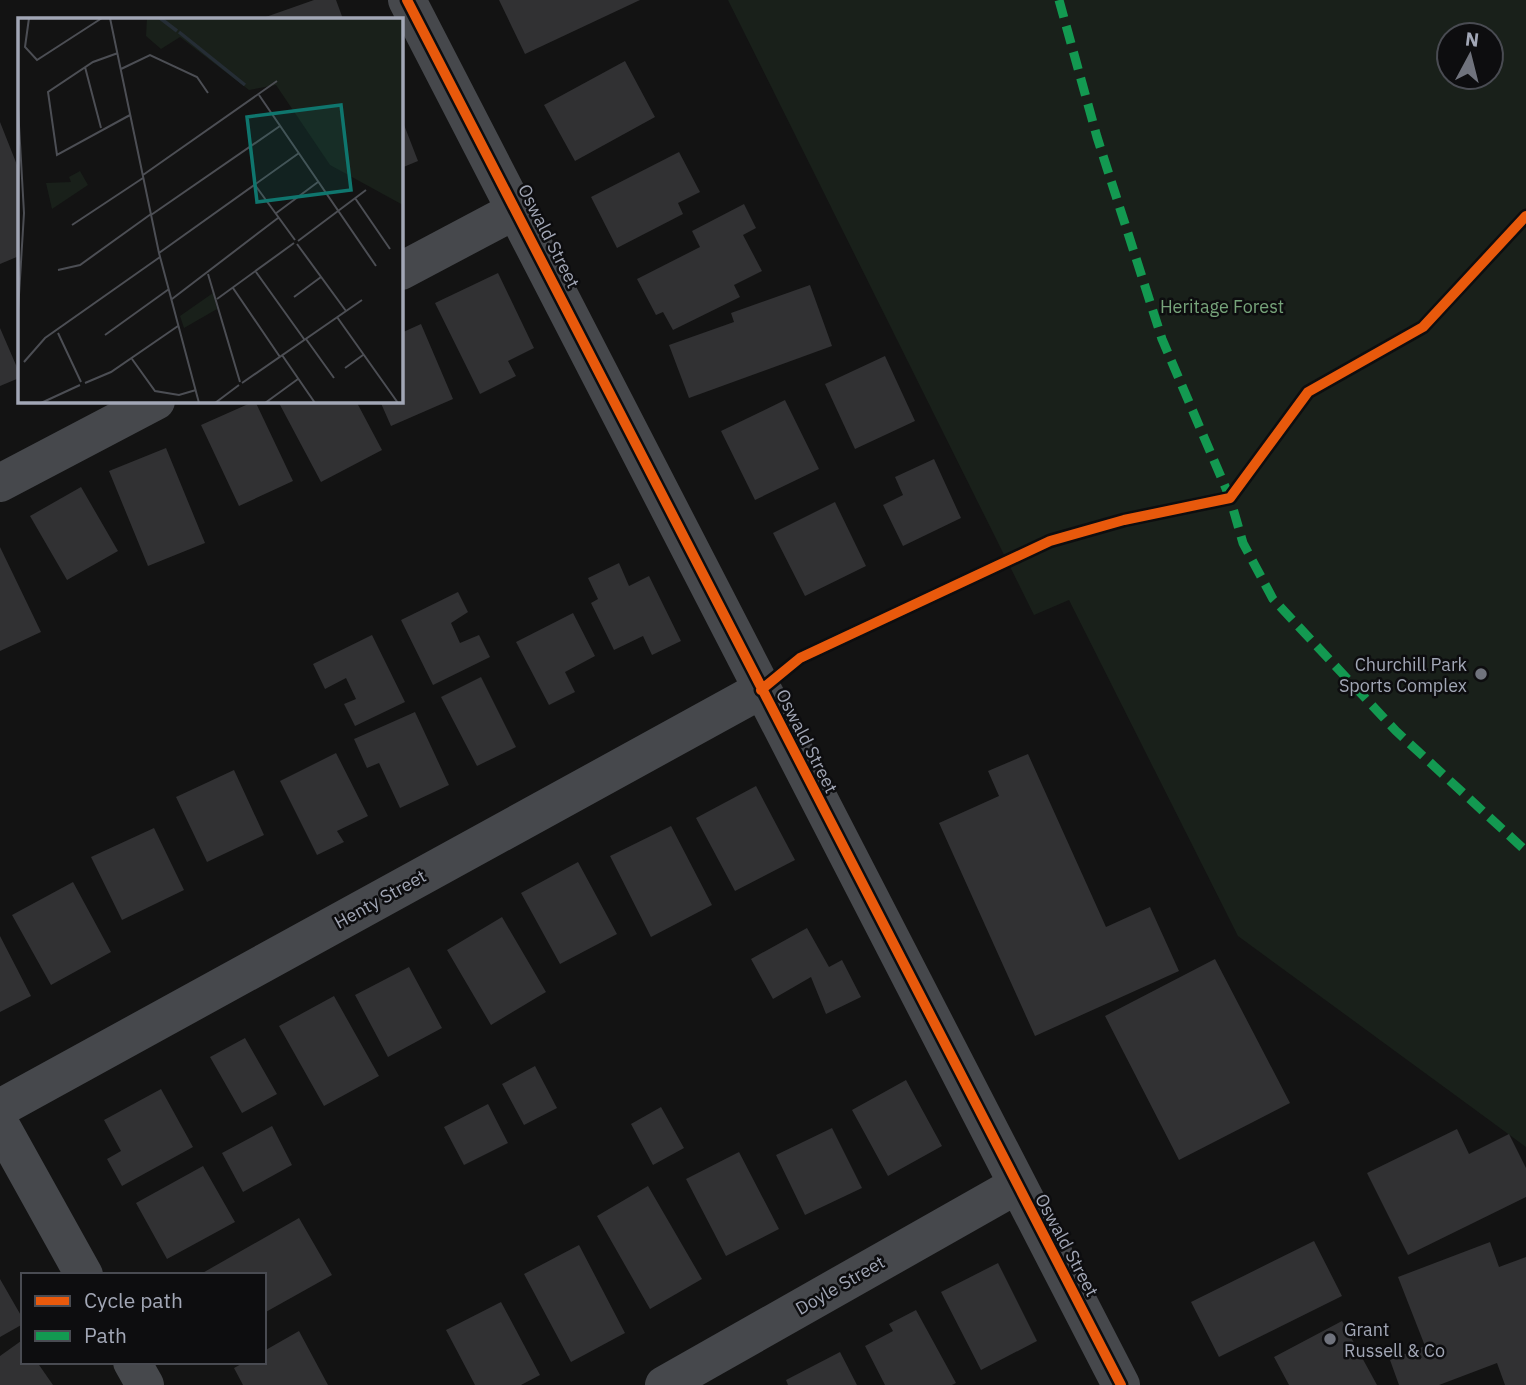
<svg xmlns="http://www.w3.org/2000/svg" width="1526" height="1385" viewBox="0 0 1526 1385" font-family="'IBM Plex Sans',sans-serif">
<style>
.green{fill:#19201a;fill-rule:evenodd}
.building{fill:#313133}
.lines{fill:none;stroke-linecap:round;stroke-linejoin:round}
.minor{stroke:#46484c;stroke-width:38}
.quiet{stroke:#139951;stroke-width:9;stroke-dasharray:18 9;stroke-linecap:butt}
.cycleway-casing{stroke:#0d0d0f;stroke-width:15}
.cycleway{stroke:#e8590c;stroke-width:10}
.poi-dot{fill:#70737d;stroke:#0d0d0f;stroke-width:2.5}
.labels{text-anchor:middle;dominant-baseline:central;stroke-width:5;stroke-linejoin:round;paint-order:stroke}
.street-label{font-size:18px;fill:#a2a7b6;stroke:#0d0d0f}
.park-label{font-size:18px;fill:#76a37a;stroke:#0d0d0f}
.poi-label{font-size:18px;fill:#a2a7b6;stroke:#0d0d0f;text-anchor:end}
.inset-river{fill:none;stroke:#252d35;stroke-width:3.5}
.inset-road{fill:none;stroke:#4c4e54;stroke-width:2}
.view{fill:#0f766e;fill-opacity:0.15;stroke:#0f766e;stroke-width:3.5}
.inset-edge{fill:none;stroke:#a2a7b6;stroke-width:3.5}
</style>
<rect width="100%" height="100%" fill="#131313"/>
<!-- green -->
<path class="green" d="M 728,0 L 1526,0 L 1526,1147 L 1238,936 L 1069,600 L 1034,615 ZM 1449,35 L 1491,35 L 1491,77 L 1449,77 Z"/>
<!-- building -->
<path class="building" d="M 314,0 L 336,0 L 343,19 L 260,19 Z
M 499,0 L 640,0 L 525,54 Z
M 625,61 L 655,117 L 575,161 L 544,105 Z
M 401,117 L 418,161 L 401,168 Z
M 0,122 L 19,170 L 19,256 L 0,264 Z
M 679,152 L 700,192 L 678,203 L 683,214 L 617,248 L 591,197 Z
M 744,204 L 756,228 L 743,235 L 762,271 L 734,285 L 740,297 L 673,330 L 663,312 L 656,315 L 637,279 L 700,247 L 692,231 Z
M 498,273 L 534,348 L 508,361 L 516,376 L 480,394 L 435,303 Z
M 810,285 L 832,346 L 689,398 L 669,345 L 734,322 L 731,313 Z
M 421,324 L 453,399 L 391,426 L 380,401 L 401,401 L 401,333 Z
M 0,328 L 19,372 L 19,378 L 0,386 Z
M 885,356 L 915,421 L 855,449 L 825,384 Z
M 785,400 L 819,469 L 755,500 L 721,431 Z
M 255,401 L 293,481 L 239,506 L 201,425 Z
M 284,401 L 356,401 L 382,450 L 321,482 L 279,403 Z
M 166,448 L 205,543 L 148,566 L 109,471 Z
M 934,459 L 961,518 L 903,546 L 883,505 L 903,495 L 895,477 Z
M 81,487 L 118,551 L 67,580 L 30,516 Z
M 835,502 L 866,566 L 805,596 L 773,533 Z
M 0,547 L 41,632 L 0,651 Z
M 619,563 L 629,586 L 649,576 L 681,641 L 652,655 L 643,636 L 614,650 L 591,603 L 598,599 L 588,578 Z
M 458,592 L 468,612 L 451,623 L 460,643 L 479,635 L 490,657 L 433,685 L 401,620 Z
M 573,613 L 595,656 L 565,672 L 575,692 L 549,705 L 516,642 Z
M 372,635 L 405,702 L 355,726 L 344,704 L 356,699 L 346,678 L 325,689 L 313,664 Z
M 481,677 L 516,747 L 477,766 L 441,697 Z
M 415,712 L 449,785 L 400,808 L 379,763 L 367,768 L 354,739 Z
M 336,753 L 368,816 L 337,831 L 344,842 L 317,855 L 280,781 Z
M 1028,754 L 1106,927 L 1150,907 L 1179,971 L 1035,1036 L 939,823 L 999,796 L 988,771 Z
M 234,770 L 264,835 L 207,862 L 176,797 Z
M 756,786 L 795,860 L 735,891 L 696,818 Z
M 671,826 L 712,905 L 651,937 L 610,856 Z
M 154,828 L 184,890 L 122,920 L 91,857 Z
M 578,862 L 617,934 L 560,964 L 521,893 Z
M 73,882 L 111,952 L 51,985 L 12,915 Z
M 502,917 L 546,992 L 491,1025 L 447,950 Z
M 807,928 L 829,967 L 842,960 L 861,997 L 826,1014 L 811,977 L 773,999 L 751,959 Z
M 0,936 L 31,996 L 0,1012 Z
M 1215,959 L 1290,1103 L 1179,1160 L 1105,1016 Z
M 409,967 L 442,1028 L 388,1057 L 355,995 Z
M 334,996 L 379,1076 L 324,1106 L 279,1026 Z
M 245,1038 L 277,1094 L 242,1113 L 210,1057 Z
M 535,1066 L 557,1108 L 524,1125 L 502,1084 Z
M 906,1080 L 942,1146 L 888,1176 L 852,1110 Z
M 161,1089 L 193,1147 L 122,1186 L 107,1159 L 121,1151 L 104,1120 Z
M 488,1104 L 508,1143 L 464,1165 L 444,1127 Z
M 661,1107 L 684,1148 L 653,1165 L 631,1124 Z
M 272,1126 L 292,1165 L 243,1192 L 222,1153 Z
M 832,1128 L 862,1188 L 805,1215 L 776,1155 Z
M 1457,1129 L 1469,1154 L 1509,1134 L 1526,1168 L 1526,1197 L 1408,1255 L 1367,1173 Z
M 739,1152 L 779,1229 L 726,1256 L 686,1179 Z
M 203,1166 L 235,1222 L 167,1259 L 136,1203 Z
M 648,1186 L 702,1279 L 650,1309 L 597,1216 Z
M 299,1218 L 332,1275 L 264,1313 L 264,1275 L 199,1275 Z
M 1314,1241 L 1342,1296 L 1219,1357 L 1191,1302 Z
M 1490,1242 L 1499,1267 L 1526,1257 L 1526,1385 L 1505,1385 L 1497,1363 L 1439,1385 L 1399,1385 L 1390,1360 L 1425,1346 L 1398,1277 Z
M 579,1245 L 625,1333 L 571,1362 L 524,1274 Z
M 998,1263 L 1037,1341 L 981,1370 L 941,1292 Z
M 0,1279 L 23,1319 L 23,1324 L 0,1337 Z
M 501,1302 L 540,1375 L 521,1385 L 475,1385 L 446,1330 Z
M 916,1310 L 956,1383 L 952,1385 L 885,1385 L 865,1346 L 893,1331 L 889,1324 Z
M 1342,1321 L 1377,1385 L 1289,1385 L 1274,1357 Z
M 299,1331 L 328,1385 L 243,1385 L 234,1368 L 245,1362 L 264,1362 L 264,1351 Z
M 21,1341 L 23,1362 L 37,1362 L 53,1385 L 0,1385 L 0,1356 Z
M 840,1352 L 857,1385 L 788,1385 L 786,1380 Z"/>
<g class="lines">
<!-- minor -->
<path class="minor" d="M 407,0 L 1121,1385
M 401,271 L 516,210
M 0,483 L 156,401
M 0,1108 L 761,690
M 0,1124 L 84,1275
M 132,1362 L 145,1385
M 664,1385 L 1017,1185"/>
<!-- quiet -->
<path class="quiet" d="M 1059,0 L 1097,137 L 1162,339 L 1230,498 L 1243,543 L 1273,599 L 1396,731 L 1526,851"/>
<!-- cycleway casing -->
<g class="cycleway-casing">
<path id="cycleway" d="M 407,0 L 1121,1385
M 761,690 L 800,658 L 1050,541 L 1124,520 L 1230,498 L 1308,392 L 1423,327 L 1526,216"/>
</g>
<!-- cycleway -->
<use href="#cycleway" class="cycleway"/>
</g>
<!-- markers -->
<g class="poi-dot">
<circle cx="1481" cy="674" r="7"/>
<circle cx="1330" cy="1339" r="7"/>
</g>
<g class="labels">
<!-- street labels -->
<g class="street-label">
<text transform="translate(549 236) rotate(63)">Oswald Street</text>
<text transform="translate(807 741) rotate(63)">Oswald Street</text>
<text transform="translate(380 899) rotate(-29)">Henty Street</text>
<text transform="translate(1067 1245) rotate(62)">Oswald Street</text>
<text transform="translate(840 1285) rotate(-30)">Doyle Street</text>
</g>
<!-- park labels -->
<g class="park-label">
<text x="1222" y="306">Heritage Forest</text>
</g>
<!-- poi labels -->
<g class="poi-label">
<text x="1467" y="664">Churchill Park<tspan x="1467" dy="21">Sports Complex</tspan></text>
<text x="1344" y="1329" text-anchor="start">Grant<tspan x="1344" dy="21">Russell &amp; Co</tspan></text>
</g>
</g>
<!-- overview -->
<g transform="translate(18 18)">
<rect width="385" height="385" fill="#131313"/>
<path d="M 129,0 L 385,0 L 385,187 L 312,147 L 258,67 L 231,72 L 162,19 L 143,31 L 128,18 ZM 62,153 L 70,167 L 34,191 L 28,165 L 53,164 L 51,159 ZM 195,275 L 199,291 L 166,310 L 162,298 Z" fill="#19201a"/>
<path class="inset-river" d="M 142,0 L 159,13M 161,14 L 227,67"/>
<path class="inset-road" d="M 11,0 L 7,29 L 19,42 L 84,0M 92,0 L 141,235 L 181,385M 100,35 L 75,44 L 30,74 L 39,137 L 112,97M 67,49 L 83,110M 103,51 L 132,37 L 179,59 L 190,75M 241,77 L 358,248M 0,90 L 6,195 L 0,293M 125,157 L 259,63M 237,167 L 277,222M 337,180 L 372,231M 257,196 L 300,164M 133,197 L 262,108M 54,207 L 125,160M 280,223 L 348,172M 279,226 L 328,293M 141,235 L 281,135M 40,252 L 62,247 L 133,196M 238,254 L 286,321M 190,256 L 222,364M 215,270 L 262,339M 276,279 L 303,259M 154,281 L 260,200M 199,281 L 276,225M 319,299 L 380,385M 40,315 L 63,364M 87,317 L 151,271M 288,321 L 316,360M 264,337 L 297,385M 114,341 L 137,373 L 161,377 L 178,372M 6,344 L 27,320 L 142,239M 327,350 L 345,337M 67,365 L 93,354 L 160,308M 224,365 L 344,282M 23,385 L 62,367M 197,385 L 221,367M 247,385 L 280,361"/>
<path class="view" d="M 323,87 L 333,172 L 239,184 L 229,99 Z"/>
<rect width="385" height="385" class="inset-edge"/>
</g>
<!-- legend -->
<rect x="21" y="1273" width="245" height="91" fill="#0d0d0f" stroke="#494b52" stroke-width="2"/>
<rect x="35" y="1296" width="35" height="10" fill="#e8590c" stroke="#494b52" stroke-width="2"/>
<text x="84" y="1308" font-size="21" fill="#a2a7b6">Cycle path</text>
<rect x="35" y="1331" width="35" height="10" fill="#139951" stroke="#494b52" stroke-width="2"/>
<text x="84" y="1343" font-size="21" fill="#a2a7b6">Path</text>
<!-- north arrow -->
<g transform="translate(1470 56) rotate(7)"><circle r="33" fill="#0d0d0f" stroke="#494b52" stroke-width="2"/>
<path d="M0-5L12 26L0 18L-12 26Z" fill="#70737d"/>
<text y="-10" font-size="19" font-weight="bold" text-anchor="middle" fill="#a2a7b6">N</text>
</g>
</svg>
